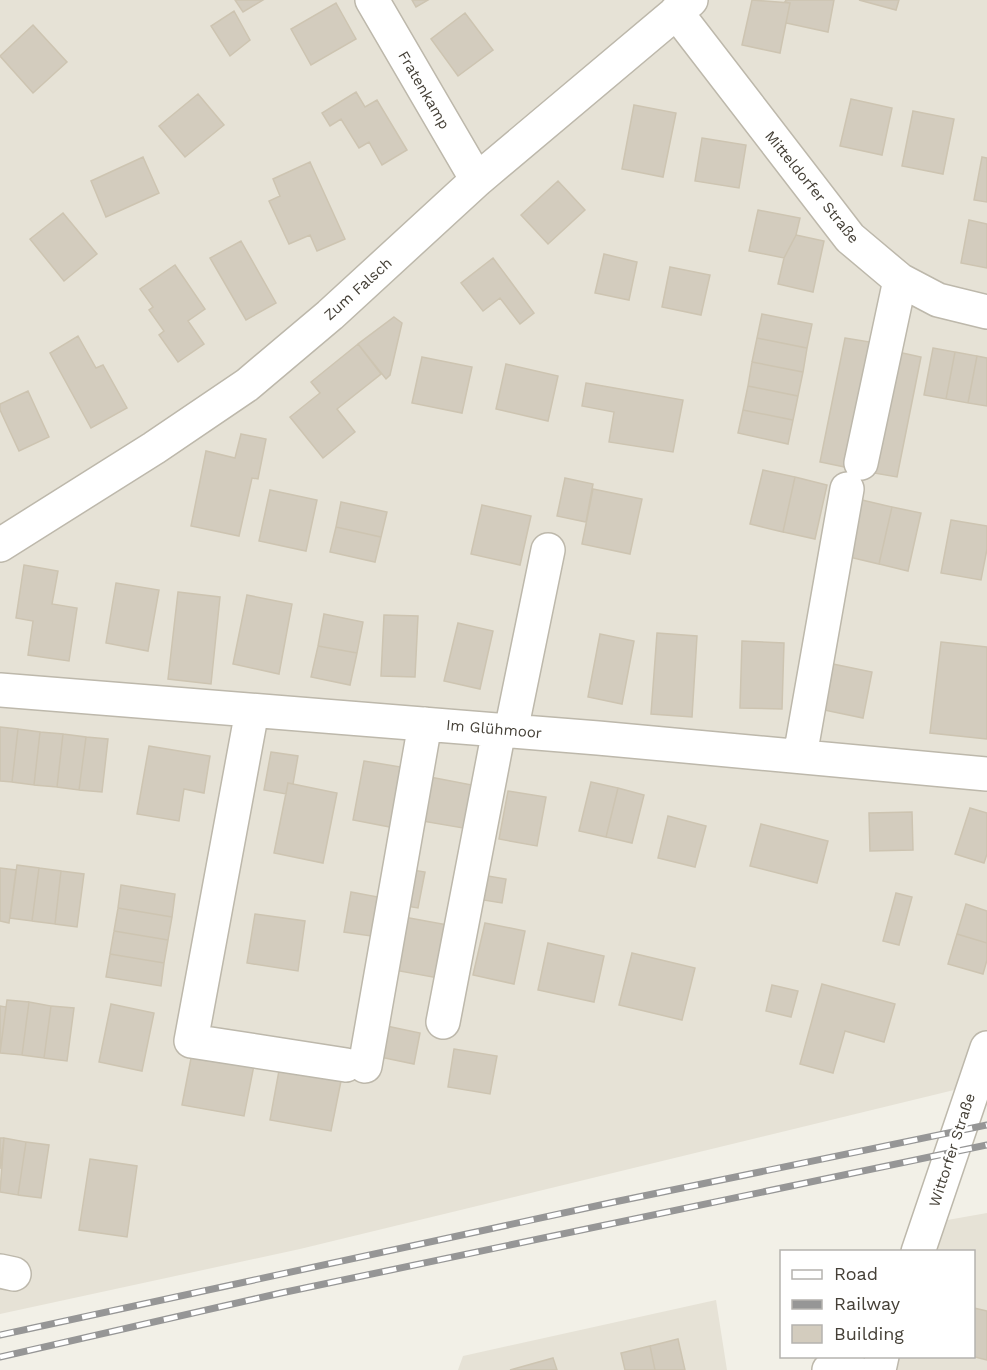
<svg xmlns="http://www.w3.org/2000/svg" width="987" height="1370" viewBox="0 0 987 1370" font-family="'Work Sans',sans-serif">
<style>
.residential{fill:#e6e2d6}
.building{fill:#d3ccbe;stroke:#cdc4b1;stroke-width:1.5}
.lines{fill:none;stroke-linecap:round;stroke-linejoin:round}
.minor-casing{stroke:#bdb8ab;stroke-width:36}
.minor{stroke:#fff;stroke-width:33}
.rail-casing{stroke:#969696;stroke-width:7}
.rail{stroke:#fff;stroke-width:4.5;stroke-dasharray:14;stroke-linecap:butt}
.labels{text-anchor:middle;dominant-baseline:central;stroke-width:5;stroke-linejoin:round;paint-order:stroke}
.street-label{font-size:15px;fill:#454037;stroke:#fff}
</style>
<rect width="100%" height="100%" fill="#f2f0e7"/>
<!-- residential -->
<path class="residential" d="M 0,0 L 987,0 L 987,1082 L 300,1249 L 0,1314 Z
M 987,1213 L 987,1370 L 881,1370 L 886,1357 L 974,1356 L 974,1252 L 925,1251 L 936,1222 Z
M 716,1300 L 727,1370 L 458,1370 L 463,1356 Z"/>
<!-- building -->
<path class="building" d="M 235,0 L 263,0 L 243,12 Z
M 412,0 L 428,0 L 416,7 Z
M 752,0 L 790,3 L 780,53 L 742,45 Z
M 786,0 L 834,0 L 828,32 L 786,23 L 790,3 L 785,2 Z
M 859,0 L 899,0 L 896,10 Z
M 336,3 L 356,39 L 311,65 L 291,29 Z
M 234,11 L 250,40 L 230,56 L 211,26 Z
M 465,13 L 493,50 L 458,76 L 431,39 Z
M 33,25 L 67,62 L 33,93 L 0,56 Z
M 356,92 L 365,107 L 377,100 L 407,150 L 382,165 L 369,142 L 359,148 L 341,119 L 330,126 L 322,113 Z
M 198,94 L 224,125 L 185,157 L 159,126 Z
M 851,99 L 892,108 L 882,155 L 840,146 Z
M 634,105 L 676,113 L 663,177 L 622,169 Z
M 913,111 L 954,119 L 943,174 L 902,166 Z
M 702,138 L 746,145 L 739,188 L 695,181 Z
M 143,157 L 159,193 L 106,217 L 91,181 Z
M 982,157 L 987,158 L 987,202 L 974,200 Z
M 310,162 L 345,239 L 317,251 L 310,235 L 289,244 L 269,201 L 280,196 L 273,179 Z
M 558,181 L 585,210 L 548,244 L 521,215 Z
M 758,210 L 800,218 L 796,235 L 784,258 L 749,251 Z
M 63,213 L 97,254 L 64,281 L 30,239 Z
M 969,220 L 987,224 L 987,268 L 961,263 Z
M 796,235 L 824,241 L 813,292 L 778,284 L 784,258 Z
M 241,241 L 276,303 L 246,320 L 210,258 Z
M 604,254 L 637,262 L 629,300 L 595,293 Z
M 493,258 L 534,313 L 520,324 L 500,298 L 483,311 L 461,283 Z
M 175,265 L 205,309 L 188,321 L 204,344 L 178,362 L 159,335 L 164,331 L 149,310 L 153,307 L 140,289 Z
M 670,267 L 710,275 L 701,315 L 662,307 Z
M 762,314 L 812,324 L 807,348 L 757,338 Z
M 394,317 L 402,323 L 390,375 L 386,379 L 358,344 Z
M 78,336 L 96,368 L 103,365 L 127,408 L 91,428 L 50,353 Z
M 757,338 L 807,348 L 803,372 L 752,362 Z
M 845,338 L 870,342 L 845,467 L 820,462 Z
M 358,344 L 381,374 L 337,409 L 355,432 L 323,458 L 290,417 L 320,393 L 311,382 Z
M 933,348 L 955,352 L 946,399 L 924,395 Z
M 898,352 L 921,357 L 897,477 L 874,473 Z
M 955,352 L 977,356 L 968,403 L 946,399 Z
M 977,356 L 987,358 L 987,406 L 968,403 Z
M 422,357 L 472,367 L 462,413 L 412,403 Z
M 752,362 L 803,372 L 798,396 L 748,386 Z
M 506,364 L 558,376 L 548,421 L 496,409 Z
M 586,383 L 683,400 L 673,452 L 609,442 L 614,412 L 582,406 Z
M 748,386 L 798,396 L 793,420 L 743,410 Z
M 28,391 L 49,437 L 19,451 L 0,410 L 0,404 Z
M 743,410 L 793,420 L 788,444 L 738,433 Z
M 241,434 L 266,439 L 258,479 L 252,478 L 239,536 L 191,526 L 206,451 L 235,458 Z
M 763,470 L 795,477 L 783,532 L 750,524 Z
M 795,477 L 827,485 L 815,539 L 783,532 Z
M 565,478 L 593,484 L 586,522 L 557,516 Z
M 593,489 L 642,499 L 630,554 L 582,544 Z
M 270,490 L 317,500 L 306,551 L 259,541 Z
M 862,500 L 892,507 L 879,564 L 849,557 Z
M 341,502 L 387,512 L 381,537 L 336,527 Z
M 482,505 L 531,516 L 520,565 L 471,554 Z
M 892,507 L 921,513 L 908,571 L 879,564 Z
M 951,520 L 987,526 L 987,549 L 981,580 L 941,573 Z
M 336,527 L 381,537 L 375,562 L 330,552 Z
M 24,565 L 58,571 L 52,604 L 77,608 L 69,661 L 28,655 L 33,621 L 16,618 Z
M 116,583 L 159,590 L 148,651 L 106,643 Z
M 178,592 L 220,597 L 211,684 L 168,679 Z
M 247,595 L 292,604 L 279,674 L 233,664 Z
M 324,614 L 363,622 L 357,653 L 318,646 Z
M 384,615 L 418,616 L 415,677 L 381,676 Z
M 458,623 L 493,631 L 480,689 L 444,681 Z
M 657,633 L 697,636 L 692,717 L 651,714 Z
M 600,634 L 634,641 L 622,704 L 588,697 Z
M 742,641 L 784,643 L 782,709 L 740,708 Z
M 941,642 L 987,647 L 987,739 L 930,733 Z
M 318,646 L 357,653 L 350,685 L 311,677 Z
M 833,664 L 872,672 L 863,718 L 824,710 Z
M 0,727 L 18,729 L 12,782 L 0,781 Z
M 18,729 L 40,732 L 34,785 L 12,782 Z
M 40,732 L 63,734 L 57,787 L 34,785 Z
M 63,734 L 86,737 L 79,790 L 57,787 Z
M 86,737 L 108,739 L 102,792 L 79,790 Z
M 149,746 L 210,756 L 204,793 L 184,789 L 179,821 L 137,814 Z
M 271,752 L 298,756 L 293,784 L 288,783 L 286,794 L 264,790 Z
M 364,761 L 401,767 L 390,827 L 353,820 Z
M 430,777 L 472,785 L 463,828 L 422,821 Z
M 591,782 L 618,788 L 606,837 L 579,831 Z
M 288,783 L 337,793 L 323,863 L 274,853 Z
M 618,788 L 644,795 L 632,843 L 606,837 Z
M 508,791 L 546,797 L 537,846 L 499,839 Z
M 970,808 L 987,813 L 987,854 L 984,863 L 955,854 Z
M 912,812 L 913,850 L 870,851 L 869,813 Z
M 668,816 L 706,826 L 695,867 L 658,858 Z
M 761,824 L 828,841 L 817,883 L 750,866 Z
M 17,865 L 39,868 L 32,921 L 10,918 Z
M 0,868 L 16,870 L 9,923 L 0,921 Z
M 39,868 L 61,871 L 55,924 L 32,921 Z
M 407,869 L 425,872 L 418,908 L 400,905 Z
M 61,871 L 84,874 L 77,927 L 55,924 Z
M 482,875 L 506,879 L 502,903 L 477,899 Z
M 121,885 L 175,894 L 172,917 L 118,908 Z
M 351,892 L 378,897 L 371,936 L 344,932 Z
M 896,893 L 912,897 L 899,945 L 883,941 Z
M 966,904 L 987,911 L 987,943 L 957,934 Z
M 118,908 L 172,917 L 168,940 L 114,931 Z
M 255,914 L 305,921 L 298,971 L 247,963 Z
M 404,917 L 448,925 L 438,978 L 394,970 Z
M 485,923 L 525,931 L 514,984 L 473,975 Z
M 114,931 L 168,940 L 164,963 L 110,954 Z
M 957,934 L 987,943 L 987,960 L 983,974 L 948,964 Z
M 548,943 L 604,956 L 594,1002 L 538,990 Z
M 632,953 L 695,968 L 682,1020 L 619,1005 Z
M 110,954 L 164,963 L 161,986 L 106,977 Z
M 822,984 L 895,1004 L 884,1042 L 845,1031 L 833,1073 L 800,1064 Z
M 772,985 L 798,991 L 791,1017 L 766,1011 Z
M 7,1000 L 29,1002 L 22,1055 L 0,1053 Z
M 29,1002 L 51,1006 L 44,1058 L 22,1055 Z
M 111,1004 L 154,1013 L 142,1071 L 99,1062 Z
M 0,1006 L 6,1007 L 0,1052 Z
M 51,1006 L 74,1008 L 67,1061 L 44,1058 Z
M 382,1025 L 420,1033 L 414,1064 L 375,1056 Z
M 193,1048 L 255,1060 L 244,1116 L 182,1105 Z
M 454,1049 L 497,1056 L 490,1094 L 448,1087 Z
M 280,1065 L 342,1076 L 331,1131 L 270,1120 Z
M 0,1138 L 4,1138 L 0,1169 Z
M 4,1138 L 26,1142 L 18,1195 L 0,1192 Z
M 26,1142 L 49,1145 L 41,1198 L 18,1195 Z
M 90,1159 L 137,1166 L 127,1237 L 79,1230 Z
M 974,1308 L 987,1311 L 987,1360 L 971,1356 L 974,1356 Z
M 678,1339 L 685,1370 L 655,1370 L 650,1346 Z
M 650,1346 L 655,1370 L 625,1370 L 621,1353 Z
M 553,1358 L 557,1370 L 510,1370 Z"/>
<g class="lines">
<!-- minor casing -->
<g class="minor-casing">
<path id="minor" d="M 372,0 L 477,180
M 676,12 L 850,238 L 900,280 L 938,300 L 987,312
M 861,463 L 900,280
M 0,545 L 154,448 L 247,385 L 330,315 L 477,180 L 691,0
M 0,690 L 598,738 L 987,774
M 252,711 L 191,1041 L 346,1065
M 511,731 L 548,550
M 800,756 L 847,489
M 443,1022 L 499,730
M 365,1066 L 425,724
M 918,1252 L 987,1048
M 0,1271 L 14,1274
M 829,1370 L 845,1367 L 852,1370
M 879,1370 L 882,1356"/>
</g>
<!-- minor -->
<use href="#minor" class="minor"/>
<!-- rail casing -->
<g class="rail-casing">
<path id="rail" d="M 0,1335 L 619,1201 L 987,1125
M 0,1357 L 281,1293 L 987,1145"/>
</g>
<!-- rail -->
<use href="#rail" class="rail"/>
</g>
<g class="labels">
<!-- street labels -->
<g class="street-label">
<text transform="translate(424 90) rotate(60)">Fratenkamp</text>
<text transform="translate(812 187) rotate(51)">Mitteldorfer Straße</text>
<text transform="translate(358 289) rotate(-42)">Zum Falsch</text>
<text transform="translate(494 729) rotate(5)">Im Glühmoor</text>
<text transform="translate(952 1150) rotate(-72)">Wittorfer Straße</text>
</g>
</g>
<!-- legend -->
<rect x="780" y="1250" width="195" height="108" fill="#ffffff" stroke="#b5b3af" stroke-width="1.5"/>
<rect x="792" y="1270" width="30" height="9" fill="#ffffff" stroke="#b5b3af" stroke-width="1.5"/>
<text x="834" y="1280" font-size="18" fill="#454037">Road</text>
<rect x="792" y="1300" width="30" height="9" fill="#969696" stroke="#b5b3af" stroke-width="1.5"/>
<text x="834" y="1310" font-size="18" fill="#454037">Railway</text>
<rect x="792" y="1325" width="30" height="18" fill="#d3ccbe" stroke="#b5b3af" stroke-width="1.5"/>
<text x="834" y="1340" font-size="18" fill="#454037">Building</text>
</svg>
